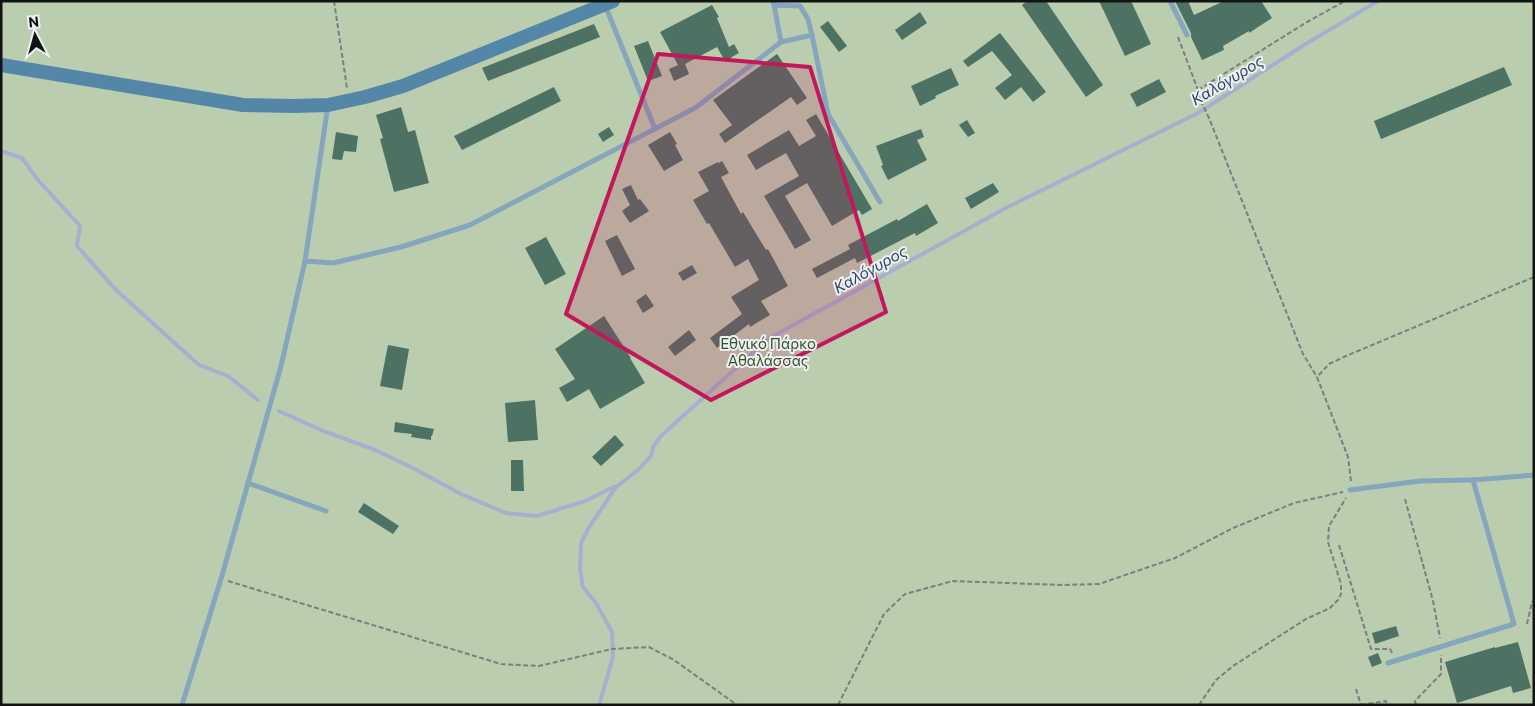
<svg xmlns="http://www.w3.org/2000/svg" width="1535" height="706" font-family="Commissioner,sans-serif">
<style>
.green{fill:#bbcdaf}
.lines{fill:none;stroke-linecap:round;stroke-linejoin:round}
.stream{stroke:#a5b0d1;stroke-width:4}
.building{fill:#4d7263}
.path{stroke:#7b7f7f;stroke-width:2;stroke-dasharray:5 2.5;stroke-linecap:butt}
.lane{stroke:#85a6bc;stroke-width:5}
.secondary{stroke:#5487a7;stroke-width:14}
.marked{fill:#c2185b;fill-opacity:0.2;stroke:#c2185b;stroke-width:4;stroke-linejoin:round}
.labels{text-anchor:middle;stroke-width:4;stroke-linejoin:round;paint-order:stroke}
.park-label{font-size:15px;fill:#365020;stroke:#edf2f3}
.water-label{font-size:16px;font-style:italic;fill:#333f6c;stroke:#edf2f3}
</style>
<rect width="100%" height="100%" fill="#e0e5e5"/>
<rect class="green" x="1" y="1" width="1533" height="704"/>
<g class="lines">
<g class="stream">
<polyline points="1,151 22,158 38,180 80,226 77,246 115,289 199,365 228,376 258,400"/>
<polyline points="279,411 323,431 373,449 411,467 461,494 506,513 537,516 585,501 614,487"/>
<polyline points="599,705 613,657 612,632 596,603 583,587 580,568 581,543 588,529 616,487 638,470 651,456 653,447 661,436 768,339 1004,209 1198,113 1304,45 1378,1"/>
</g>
</g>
<g class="building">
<polygon points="1027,1 1046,1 1103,85 1086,97 1022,5"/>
<polygon points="1099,1 1131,1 1151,44 1125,56"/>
<polygon points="1175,1 1188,1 1194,15 1224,1 1261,1 1272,18 1249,33 1249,31 1223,46 1224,50 1202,60 1191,37 1191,33"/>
<polygon points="712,5 719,17 717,18 729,47 734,44 739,53 725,61 717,47 685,64 689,74 674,81 669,69 678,65 660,32"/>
<polygon points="920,12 927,23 902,40 895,30"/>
<polygon points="828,21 847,46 839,52 820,27"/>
<polygon points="594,24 600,37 488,81 482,68"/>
<polygon points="1000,33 1046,92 1033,102 1021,87 1005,100 995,88 1012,75 992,51 968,67 963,61"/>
<polygon points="648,41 662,76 648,81 634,46"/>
<polygon points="777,54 807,98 797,105 791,97 725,143 719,134 732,125 713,100"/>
<polygon points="1504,67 1512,85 1381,139 1374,121"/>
<polygon points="951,68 959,85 935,96 936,98 920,106 911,86"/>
<polygon points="1159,79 1166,92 1137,107 1130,94"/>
<polygon points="554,87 561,101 462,150 454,136"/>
<polygon points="401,107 408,132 415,130 429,183 394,192 380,139 383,138 376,115"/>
<polygon points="816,114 872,209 862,215 859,210 832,226 807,183 785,196 811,240 795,249 764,196 799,176 786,153 756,170 747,155 789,130 799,146 816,136 806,120"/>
<polygon points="967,120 975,133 968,137 959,125"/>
<polygon points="609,127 614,135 603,142 598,134"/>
<polygon points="921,129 924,137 917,140 927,160 888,180 881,166 883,165 876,146"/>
<polygon points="336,132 358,136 356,152 344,151 342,160 332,159"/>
<polygon points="670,132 677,144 675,145 683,160 664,171 648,145"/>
<polygon points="722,161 729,173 721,177 741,214 743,212 766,250 768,249 788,286 761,301 770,315 750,327 749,324 717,348 710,338 742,314 731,297 759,280 748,259 735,267 709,223 707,224 693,200 709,191 698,172 718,162 719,163"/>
<polygon points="993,183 999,192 971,209 965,198"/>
<polygon points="631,185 638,200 640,199 649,211 630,223 622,211 630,205 622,189"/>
<polygon points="927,204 938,223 916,236 915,233 857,263 855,258 817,278 812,269 850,249 848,245 897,219 898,221"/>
<polygon points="617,235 635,269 622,276 605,241"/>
<polygon points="546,237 566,274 545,285 525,248"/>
<polygon points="692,265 697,273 683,281 678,273"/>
<polygon points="646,294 654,306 643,313 636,301"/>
<polygon points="604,316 631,358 630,358 645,383 600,409 589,389 567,402 559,388 575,379 555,349"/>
<polygon points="689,330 696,340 675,356 668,347"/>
<polygon points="388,345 409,349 402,390 380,386"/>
<polygon points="535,400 538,440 508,442 505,403"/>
<polygon points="395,422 434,429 432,436 431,436 431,440 411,437 412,434 394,432"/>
<polygon points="615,435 624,445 601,466 592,457"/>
<polygon points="511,460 523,460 524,491 511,491"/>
<polygon points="364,503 399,526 393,534 358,512"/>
<polygon points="1396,626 1399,636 1375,644 1372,633"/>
<polygon points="1518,642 1531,688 1513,693 1511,686 1457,703 1445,662 1495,647 1495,648"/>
<polygon points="1378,653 1382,663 1372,667 1368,657"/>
</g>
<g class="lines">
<g class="path">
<polyline points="334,1 347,88"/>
<polyline points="1178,37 1198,90 1200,99 1209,118 1303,354 1317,377"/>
<polyline points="1198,90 1307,22 1345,1"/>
<polyline points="1351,481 1348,457 1317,377 1329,364 1346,356 1534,277"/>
<polyline points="1405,499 1433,601 1440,638"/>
<polyline points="1339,545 1371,649 1390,649 1392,653"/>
<polyline points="228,581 501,664 539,666 612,649 649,647 674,660 737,705"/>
<polyline points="1527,624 1532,602 1534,601"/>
<polyline points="1356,689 1361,705"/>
<polyline points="838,705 884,614 905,594 953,581 1062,585 1099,584 1175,558 1233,528 1294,503 1343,492"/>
<polyline points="1199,705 1216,680 1233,666 1306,619 1330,608 1338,600 1341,594 1341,584 1328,542 1329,526 1346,498"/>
<polyline points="1361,705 1386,701 1387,705"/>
<polyline points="1416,705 1415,701 1441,674 1441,655"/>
</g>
<g class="lane">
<polyline points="1170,1 1187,35"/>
<polyline points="605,5 655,129"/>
<polyline points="774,5 781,42"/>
<polyline points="812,35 828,114 880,202"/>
<polyline points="305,261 333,263 401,247 470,225 695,108 781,42 812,35 808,19 800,6 774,5 773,1"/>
<polyline points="248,483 326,511"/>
<polyline points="1350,490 1420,481 1473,480"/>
<polyline points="1388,663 1514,624 1473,480 1534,475"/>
<polyline points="182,705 221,579 281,366 305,261 328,105"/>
</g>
<polyline class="secondary" points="1,65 243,105 295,106 328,105 365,97 403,86 613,1"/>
</g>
<path class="marked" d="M658,54L810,67L886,312L711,400L566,314Z"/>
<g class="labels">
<g class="park-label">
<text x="768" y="349">Εθνικό Πάρκο<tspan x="768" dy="17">Αθαλάσσας</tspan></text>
</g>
<g class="water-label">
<text transform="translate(1227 80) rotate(-31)" y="6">Καλόγυρος</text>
<text transform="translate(870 269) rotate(-29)" y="6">Καλόγυρος</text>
</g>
</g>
<rect width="1535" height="706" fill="none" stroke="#121414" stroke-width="5"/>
<g transform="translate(35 35) rotate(354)" stroke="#edf2f3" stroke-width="4" paint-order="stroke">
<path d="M0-4L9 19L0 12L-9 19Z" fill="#121414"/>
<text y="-8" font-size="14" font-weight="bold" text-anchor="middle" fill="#121414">N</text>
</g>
</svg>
